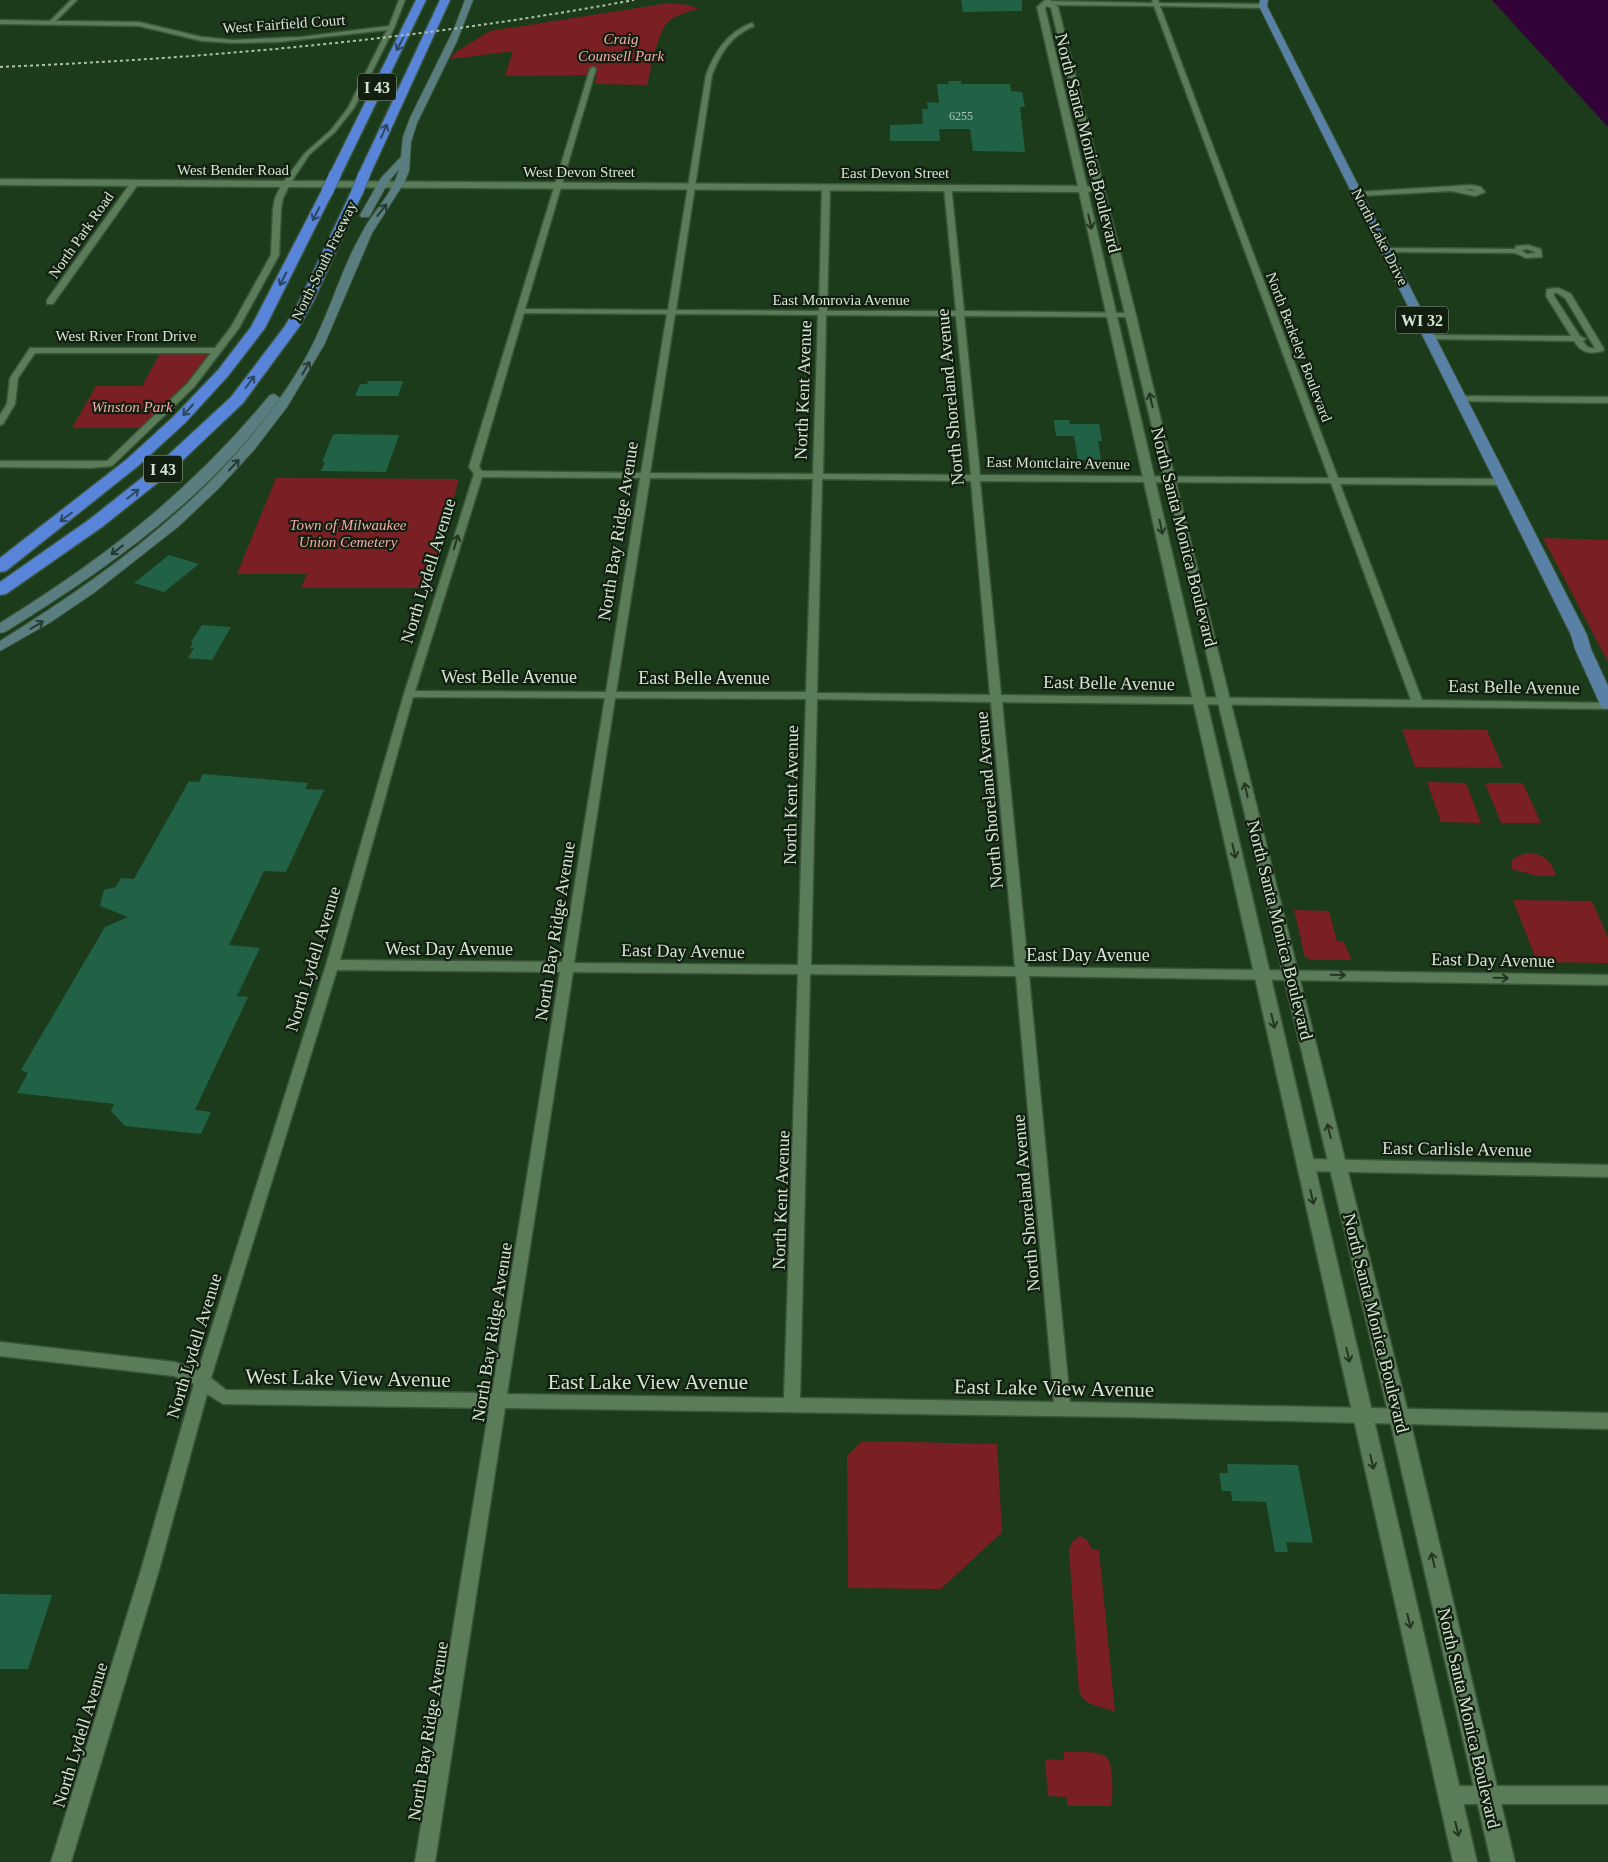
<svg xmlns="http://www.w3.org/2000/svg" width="1608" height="1862" font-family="Georgia,serif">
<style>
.green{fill:#7a1f23}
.water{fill:#330239}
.building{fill:#216247}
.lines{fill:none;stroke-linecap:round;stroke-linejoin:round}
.minor-casing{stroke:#395539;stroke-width:3}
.tertiary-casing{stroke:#395539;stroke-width:3}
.secondary-casing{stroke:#395539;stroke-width:2}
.primary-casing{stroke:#395539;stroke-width:2}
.motorway-casing{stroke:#395539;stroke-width:3}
.minor{fill:#5b7c58;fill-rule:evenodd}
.tertiary{fill:#5b7c58;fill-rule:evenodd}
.secondary{fill:#5a7e7f;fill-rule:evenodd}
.primary{fill:#5981a5;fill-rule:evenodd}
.motorway{fill:#5884d9;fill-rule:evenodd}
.rail{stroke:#abc1aa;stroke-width:2;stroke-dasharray:3 3;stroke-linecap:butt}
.motorway-bridge-casing{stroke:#395539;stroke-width:13;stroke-linecap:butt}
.motorway-bridge{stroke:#5884d9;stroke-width:12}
.oneway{stroke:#2d4760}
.oneway2{stroke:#273b31}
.oneway3{stroke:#243622}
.labels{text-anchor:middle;stroke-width:4.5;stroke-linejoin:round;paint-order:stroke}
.far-number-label{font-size:12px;fill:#a6c5af}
.far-street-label{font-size:15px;fill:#d3e6d2;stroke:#111e10}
.far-park-label{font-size:15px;font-style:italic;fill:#f9a8a4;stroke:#111e10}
.shield{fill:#111e10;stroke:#99aa98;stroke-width:1}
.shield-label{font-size:16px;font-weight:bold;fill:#d3e6d2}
.street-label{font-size:18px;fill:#d3e6d2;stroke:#111e10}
.near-street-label{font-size:21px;fill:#d3e6d2;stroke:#111e10}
</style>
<rect width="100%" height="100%" fill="#1c3b1b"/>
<g class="green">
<path d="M669,3L689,5L699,9C688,12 678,14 669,21C658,29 651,70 647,85L595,84L597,75L505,76L513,51L450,59L456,52L490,31Z"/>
<polygon points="161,352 201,352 208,355 184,386 142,428 72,428 96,386 142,386"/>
<polygon points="276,478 459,479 429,588 301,588 307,574 237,574"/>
<polygon points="1543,538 1608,540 1608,662"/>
<polygon points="1402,729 1487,730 1503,768 1415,767"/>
<polygon points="1427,782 1466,783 1481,823 1441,822"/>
<polygon points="1485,783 1523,783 1541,823 1501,823"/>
<path d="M1527,853C1543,853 1552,862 1556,876H1538L1512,869L1511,861L1516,857Z"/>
<polygon points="1513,900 1592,901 1608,938 1608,963 1537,962"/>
<polygon points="1294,910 1329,911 1337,941 1343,941 1352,960 1313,960 1305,957"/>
<polygon points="862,1441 997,1444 1002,1532 941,1589 848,1588 847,1456"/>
<path d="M1080,1536L1087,1540L1092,1549L1099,1550L1115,1712C1098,1704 1089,1709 1079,1692L1069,1550L1073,1541Z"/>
<path d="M1064,1752C1075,1752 1096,1750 1106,1757C1114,1763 1113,1797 1111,1806H1067V1797L1048,1796L1045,1759L1064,1760Z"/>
</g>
<polygon class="water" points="1492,0 1608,0 1608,127"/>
<g class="building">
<polygon points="961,0 1022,0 1022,11 963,12"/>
<polygon points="948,81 961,81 961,84 1010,84 1011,91 1022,92 1025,107 1020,107 1025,152 973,151 970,129 939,129 940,141 890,141 890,125 923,124 922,109 928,109 927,102 939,103 937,84 949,84"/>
<polygon points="368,381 403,381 398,396 355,396 360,384 367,384"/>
<polygon points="1054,420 1069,420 1070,424 1099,424 1102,441 1098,441 1101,460 1078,460 1074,436 1056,436"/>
<polygon points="336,434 399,435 386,472 321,471 325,462 322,462 333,435"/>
<polygon points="169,555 199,564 164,592 134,583"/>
<polygon points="202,625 231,627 212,660 188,658 194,648 190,648 193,642 191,642"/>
<polygon points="203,774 308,783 305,789 324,790 286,872 264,871 229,945 260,948 237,996 248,997 195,1110 211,1112 201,1134 125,1126 111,1111 114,1104 17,1093 28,1073 21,1070 105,927 128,917 100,906 104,890 116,887 121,878 134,879 189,781 199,782"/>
<polygon points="1227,1464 1298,1465 1313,1543 1286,1542 1288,1552 1275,1552 1266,1502 1232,1501 1231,1491 1222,1491 1219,1473 1228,1473"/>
<polygon points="0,1594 52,1595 28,1669 0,1669"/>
</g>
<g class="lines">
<defs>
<g id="minor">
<polygon points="71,0 77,0 56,21 139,22 202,37 233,40 301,37 389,26 399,0 405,0 394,28 354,108 335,132 309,155 290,184 283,198 281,209 279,255 239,328 194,387 112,466 90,468 0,467 0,461 107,461 188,383 211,353 35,353 18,378 15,404 3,424 0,425 0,415 7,404 10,378 30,348 215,348 231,327 271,255 273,209 275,198 282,184 305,153 331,130 348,108 387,30 278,42 233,43 202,41 139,26 0,24 0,20 50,21"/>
<path d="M1152,0H1158L1159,3L1263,4L1266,6L1263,8L1160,6L1338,478L1501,479L1506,482L1501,485L1340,484L1422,700L1608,703V709L1002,702L1028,967L1608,975V985L1029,976L1070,1402L1608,1413V1429L1125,1417L505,1408L435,1862H415L489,1408L223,1404L207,1394L159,1570L71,1862H51L141,1570L194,1384L174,1376L0,1356V1342L175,1362L198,1371L326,965L404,694L474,474L469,467L590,69L593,67L596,69L525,309L668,310L706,75C715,52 727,32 752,23L754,26C731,36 721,52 712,75L676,310L819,311L822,187L826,185L830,187L827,311H956L944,187L951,185L964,311L1131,313L1135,315L1131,317L964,316L980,475L1329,478L1154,6L1047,5L1044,3L1047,1L1153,3ZM524,313L667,314L641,473L482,471L479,467ZM675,314L818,315L813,474L650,473ZM826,315L956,316L971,475L823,474ZM482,477L640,478L606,692L415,691ZM650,478L813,479L806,692H616ZM822,479L971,481L990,695L817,693ZM980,481L1331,483L1411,700L1001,695ZM413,697L605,698L562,962L340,960ZM615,698L806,699L798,965L574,963ZM817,699L991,702L1015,967L811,965ZM337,970L560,972L492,1393L226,1390L211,1378ZM573,972L798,974L784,1398L507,1394ZM810,974L1016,976L1054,1402L800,1398Z"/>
<polygon points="132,181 139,183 53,304 47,304 47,300"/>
<path d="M1471,185L1481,187L1485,192L1475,196L1451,191L1359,196L1355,194L1359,192ZM1471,189L1476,191L1465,190Z"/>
<path d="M1528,245L1541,249L1542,257L1526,258L1515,253L1387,252L1383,250L1387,248L1515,249L1516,246ZM1527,249L1535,252V253L1527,254L1521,250Z"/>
<path d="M1559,288L1571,294L1604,349L1603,351C1590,354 1582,354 1574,341L1430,339L1426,337L1430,335L1571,336L1546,296L1547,289ZM1554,293H1557L1565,298L1595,348C1589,349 1586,346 1583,341L1586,339L1580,336L1554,296Z"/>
<polygon points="1461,396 1608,397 1608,403 1458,401 1457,399"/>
<polygon points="1305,1159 1608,1165 1608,1177 1305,1171 1300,1169 1298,1165 1300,1161"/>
<polygon points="1449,1786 1608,1786 1608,1804 1449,1804 1442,1802 1440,1795 1442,1788"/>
</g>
<path id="tertiary" d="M1045,0H1051V2L1058,7L1136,315L1175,479L1409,1416L1515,1862H1491L1389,1416L1095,189L1088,192L1477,1862H1453L1079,192L0,185V179L1078,186L1037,7ZM1047,6L1051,8L1095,189L1087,186L1045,8Z"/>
<g id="secondary">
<path d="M465,0H473L457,41L417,123L411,142L409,171L404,183L372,233L324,345L287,407L254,450L218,489L179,526L95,592L51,622L0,651V641C119,567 234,482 305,359C324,326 335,289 351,254C356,244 361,234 367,224C378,207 394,190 399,169L389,181L369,217H361L360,215L381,178L401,157L403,137L410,118L454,29Z"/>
<path d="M274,394L280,398C210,497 107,569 5,632L0,633V623C106,557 190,492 270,395Z"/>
</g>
<polygon id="primary" points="1260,0 1268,0 1267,6 1587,635 1591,649 1608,686 1608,709 1602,708 1600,704 1575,649 1571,635 1259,6"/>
<g id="motorway">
<polygon points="416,0 426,0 341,175 339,178 331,178 329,175"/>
<polygon points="440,0 450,0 370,175 368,178 360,178 358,175"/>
<polygon points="327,188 333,192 265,328 228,376 185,423 138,466 6,571 0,572 0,558 126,460 173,417 218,370 251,327 321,192"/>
<polygon points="357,188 363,192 314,300 299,327 243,403 165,477 102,527 6,594 0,595 0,582 90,519 153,469 231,397 285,326 300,300 351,192"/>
</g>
</defs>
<use href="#minor" class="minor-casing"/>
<use href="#tertiary" class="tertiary-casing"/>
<use href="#secondary" class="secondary-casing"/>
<use href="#primary" class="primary-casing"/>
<use href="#motorway" class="motorway-casing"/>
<use href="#minor" class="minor"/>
<use href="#tertiary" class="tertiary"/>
<use href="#secondary" class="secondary"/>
<use href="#primary" class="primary"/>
<use href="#motorway" class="motorway"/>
<path class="rail" d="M0,67C215,58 422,39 634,0"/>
<defs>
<g id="motorway-bridge">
<polyline points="327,192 335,175"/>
<polyline points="357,192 364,175"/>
</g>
</defs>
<use href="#motorway-bridge" class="motorway-bridge-casing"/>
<use href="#motorway-bridge" class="motorway-bridge"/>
</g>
<defs><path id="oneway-shaft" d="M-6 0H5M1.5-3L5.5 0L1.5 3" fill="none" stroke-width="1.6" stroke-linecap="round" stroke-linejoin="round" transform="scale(1.25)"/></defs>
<g class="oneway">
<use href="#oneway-shaft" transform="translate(400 44) rotate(118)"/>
<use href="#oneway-shaft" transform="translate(384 131) rotate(-66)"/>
<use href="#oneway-shaft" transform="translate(316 214) rotate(117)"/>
<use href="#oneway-shaft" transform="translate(283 279) rotate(117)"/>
<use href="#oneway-shaft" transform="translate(250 382) rotate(-53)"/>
<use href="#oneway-shaft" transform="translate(188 410) rotate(133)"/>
<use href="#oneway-shaft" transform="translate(133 494) rotate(-39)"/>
<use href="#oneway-shaft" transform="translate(66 517) rotate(143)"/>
</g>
<g class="oneway2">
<use href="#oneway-shaft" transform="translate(382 210) rotate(-52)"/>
<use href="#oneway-shaft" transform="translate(306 368) rotate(-60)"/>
<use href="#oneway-shaft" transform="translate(234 465) rotate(-47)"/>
<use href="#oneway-shaft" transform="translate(117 550) rotate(142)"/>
<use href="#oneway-shaft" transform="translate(37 625) rotate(-31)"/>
</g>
<g class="oneway3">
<use href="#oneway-shaft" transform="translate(1090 222) rotate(77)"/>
<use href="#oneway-shaft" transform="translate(1151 400) rotate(-103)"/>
<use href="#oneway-shaft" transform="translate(1161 527) rotate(78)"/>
<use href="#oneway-shaft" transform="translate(456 542) rotate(-73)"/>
<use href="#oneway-shaft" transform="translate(1246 790) rotate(-103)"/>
<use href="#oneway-shaft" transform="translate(1234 851) rotate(77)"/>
<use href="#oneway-shaft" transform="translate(1338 975) rotate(1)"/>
<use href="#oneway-shaft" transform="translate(1501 978) rotate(1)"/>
<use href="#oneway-shaft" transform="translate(1273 1021) rotate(77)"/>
<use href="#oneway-shaft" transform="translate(1329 1131) rotate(-104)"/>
<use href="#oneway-shaft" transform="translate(1312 1197) rotate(77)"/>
<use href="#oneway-shaft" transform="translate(1348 1355) rotate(77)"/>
<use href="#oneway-shaft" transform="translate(1372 1462) rotate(77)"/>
<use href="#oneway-shaft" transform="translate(1433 1560) rotate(-103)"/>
<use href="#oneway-shaft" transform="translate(1409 1621) rotate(77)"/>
<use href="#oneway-shaft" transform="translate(1457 1829) rotate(77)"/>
</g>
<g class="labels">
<g class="far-number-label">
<text x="961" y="120">6255</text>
</g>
<g class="far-street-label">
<text transform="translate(284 24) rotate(-4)" y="5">West Fairfield Court</text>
<text x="233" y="175">West Bender Road</text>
<text x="579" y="177">West Devon Street</text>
<text x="895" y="178">East Devon Street</text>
<text transform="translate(81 235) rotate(-55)" y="5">North Park Road</text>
<text transform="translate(1380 237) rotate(63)" y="5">North Lake Drive</text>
<text transform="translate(324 261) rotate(-64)" y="5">North-South Freeway</text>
<text x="841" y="305">East Monrovia Avenue</text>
<text x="126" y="341">West River Front Drive</text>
<text transform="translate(1299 347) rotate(69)" y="5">North Berkeley Boulevard</text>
<text transform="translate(1058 463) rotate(1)" y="5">East Montclaire Avenue</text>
</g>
<g class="far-park-label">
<text x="621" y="44">Craig<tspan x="621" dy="17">Counsell Park</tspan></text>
<text x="132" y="412">Winston Park</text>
<text x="348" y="530">Town of Milwaukee<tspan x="348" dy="17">Union Cemetery</tspan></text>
</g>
<g class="shield">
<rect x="358" y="73.5" width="38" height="27" rx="4"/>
<rect x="1396" y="306.5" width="52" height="27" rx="4"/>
<rect x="144" y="455.5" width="38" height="27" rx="4"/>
</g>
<g class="shield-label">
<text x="377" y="93">I 43</text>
<text x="1422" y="326">WI 32</text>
<text x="163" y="475">I 43</text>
</g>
<g class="street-label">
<text transform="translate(1088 143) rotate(76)" y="6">North Santa Monica Boulevard</text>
<text transform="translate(803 390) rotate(-88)" y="6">North Kent Avenue</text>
<text transform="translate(950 397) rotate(-95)" y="6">North Shoreland Avenue</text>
<text transform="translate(618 531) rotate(-81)" y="6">North Bay Ridge Avenue</text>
<text transform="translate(1184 537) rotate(76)" y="6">North Santa Monica Boulevard</text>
<text transform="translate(428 571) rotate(-73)" y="6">North Lydell Avenue</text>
<text x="509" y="683">West Belle Avenue</text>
<text x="704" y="684">East Belle Avenue</text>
<text transform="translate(1109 683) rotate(1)" y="6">East Belle Avenue</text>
<text transform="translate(1514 687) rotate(1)" y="6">East Belle Avenue</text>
<text transform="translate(791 795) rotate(-89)" y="6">North Kent Avenue</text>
<text transform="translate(989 800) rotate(-95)" y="6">North Shoreland Avenue</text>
<text transform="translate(1280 930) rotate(76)" y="6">North Santa Monica Boulevard</text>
<text transform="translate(555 931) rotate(-81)" y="6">North Bay Ridge Avenue</text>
<text x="449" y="955">West Day Avenue</text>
<text transform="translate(683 951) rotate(1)" y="6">East Day Avenue</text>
<text x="1088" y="961">East Day Avenue</text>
<text transform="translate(313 959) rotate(-73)" y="6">North Lydell Avenue</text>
<text transform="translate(1493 960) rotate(1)" y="6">East Day Avenue</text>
<text transform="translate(1457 1149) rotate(1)" y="6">East Carlisle Avenue</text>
<text transform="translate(781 1200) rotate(-88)" y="6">North Kent Avenue</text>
<text transform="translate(1026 1203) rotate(-95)" y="6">North Shoreland Avenue</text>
<text transform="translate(1376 1323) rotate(76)" y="6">North Santa Monica Boulevard</text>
<text transform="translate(492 1332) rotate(-81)" y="6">North Bay Ridge Avenue</text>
<text transform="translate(194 1346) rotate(-73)" y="6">North Lydell Avenue</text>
<text transform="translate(1469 1718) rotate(77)" y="6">North Santa Monica Boulevard</text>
<text transform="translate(428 1731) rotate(-81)" y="6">North Bay Ridge Avenue</text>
<text transform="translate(80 1735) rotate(-73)" y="6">North Lydell Avenue</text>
</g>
<g class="near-street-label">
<text transform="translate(348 1378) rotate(1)" y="7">West Lake View Avenue</text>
<text x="648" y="1389">East Lake View Avenue</text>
<text transform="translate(1054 1388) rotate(1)" y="7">East Lake View Avenue</text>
</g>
</g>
</svg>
